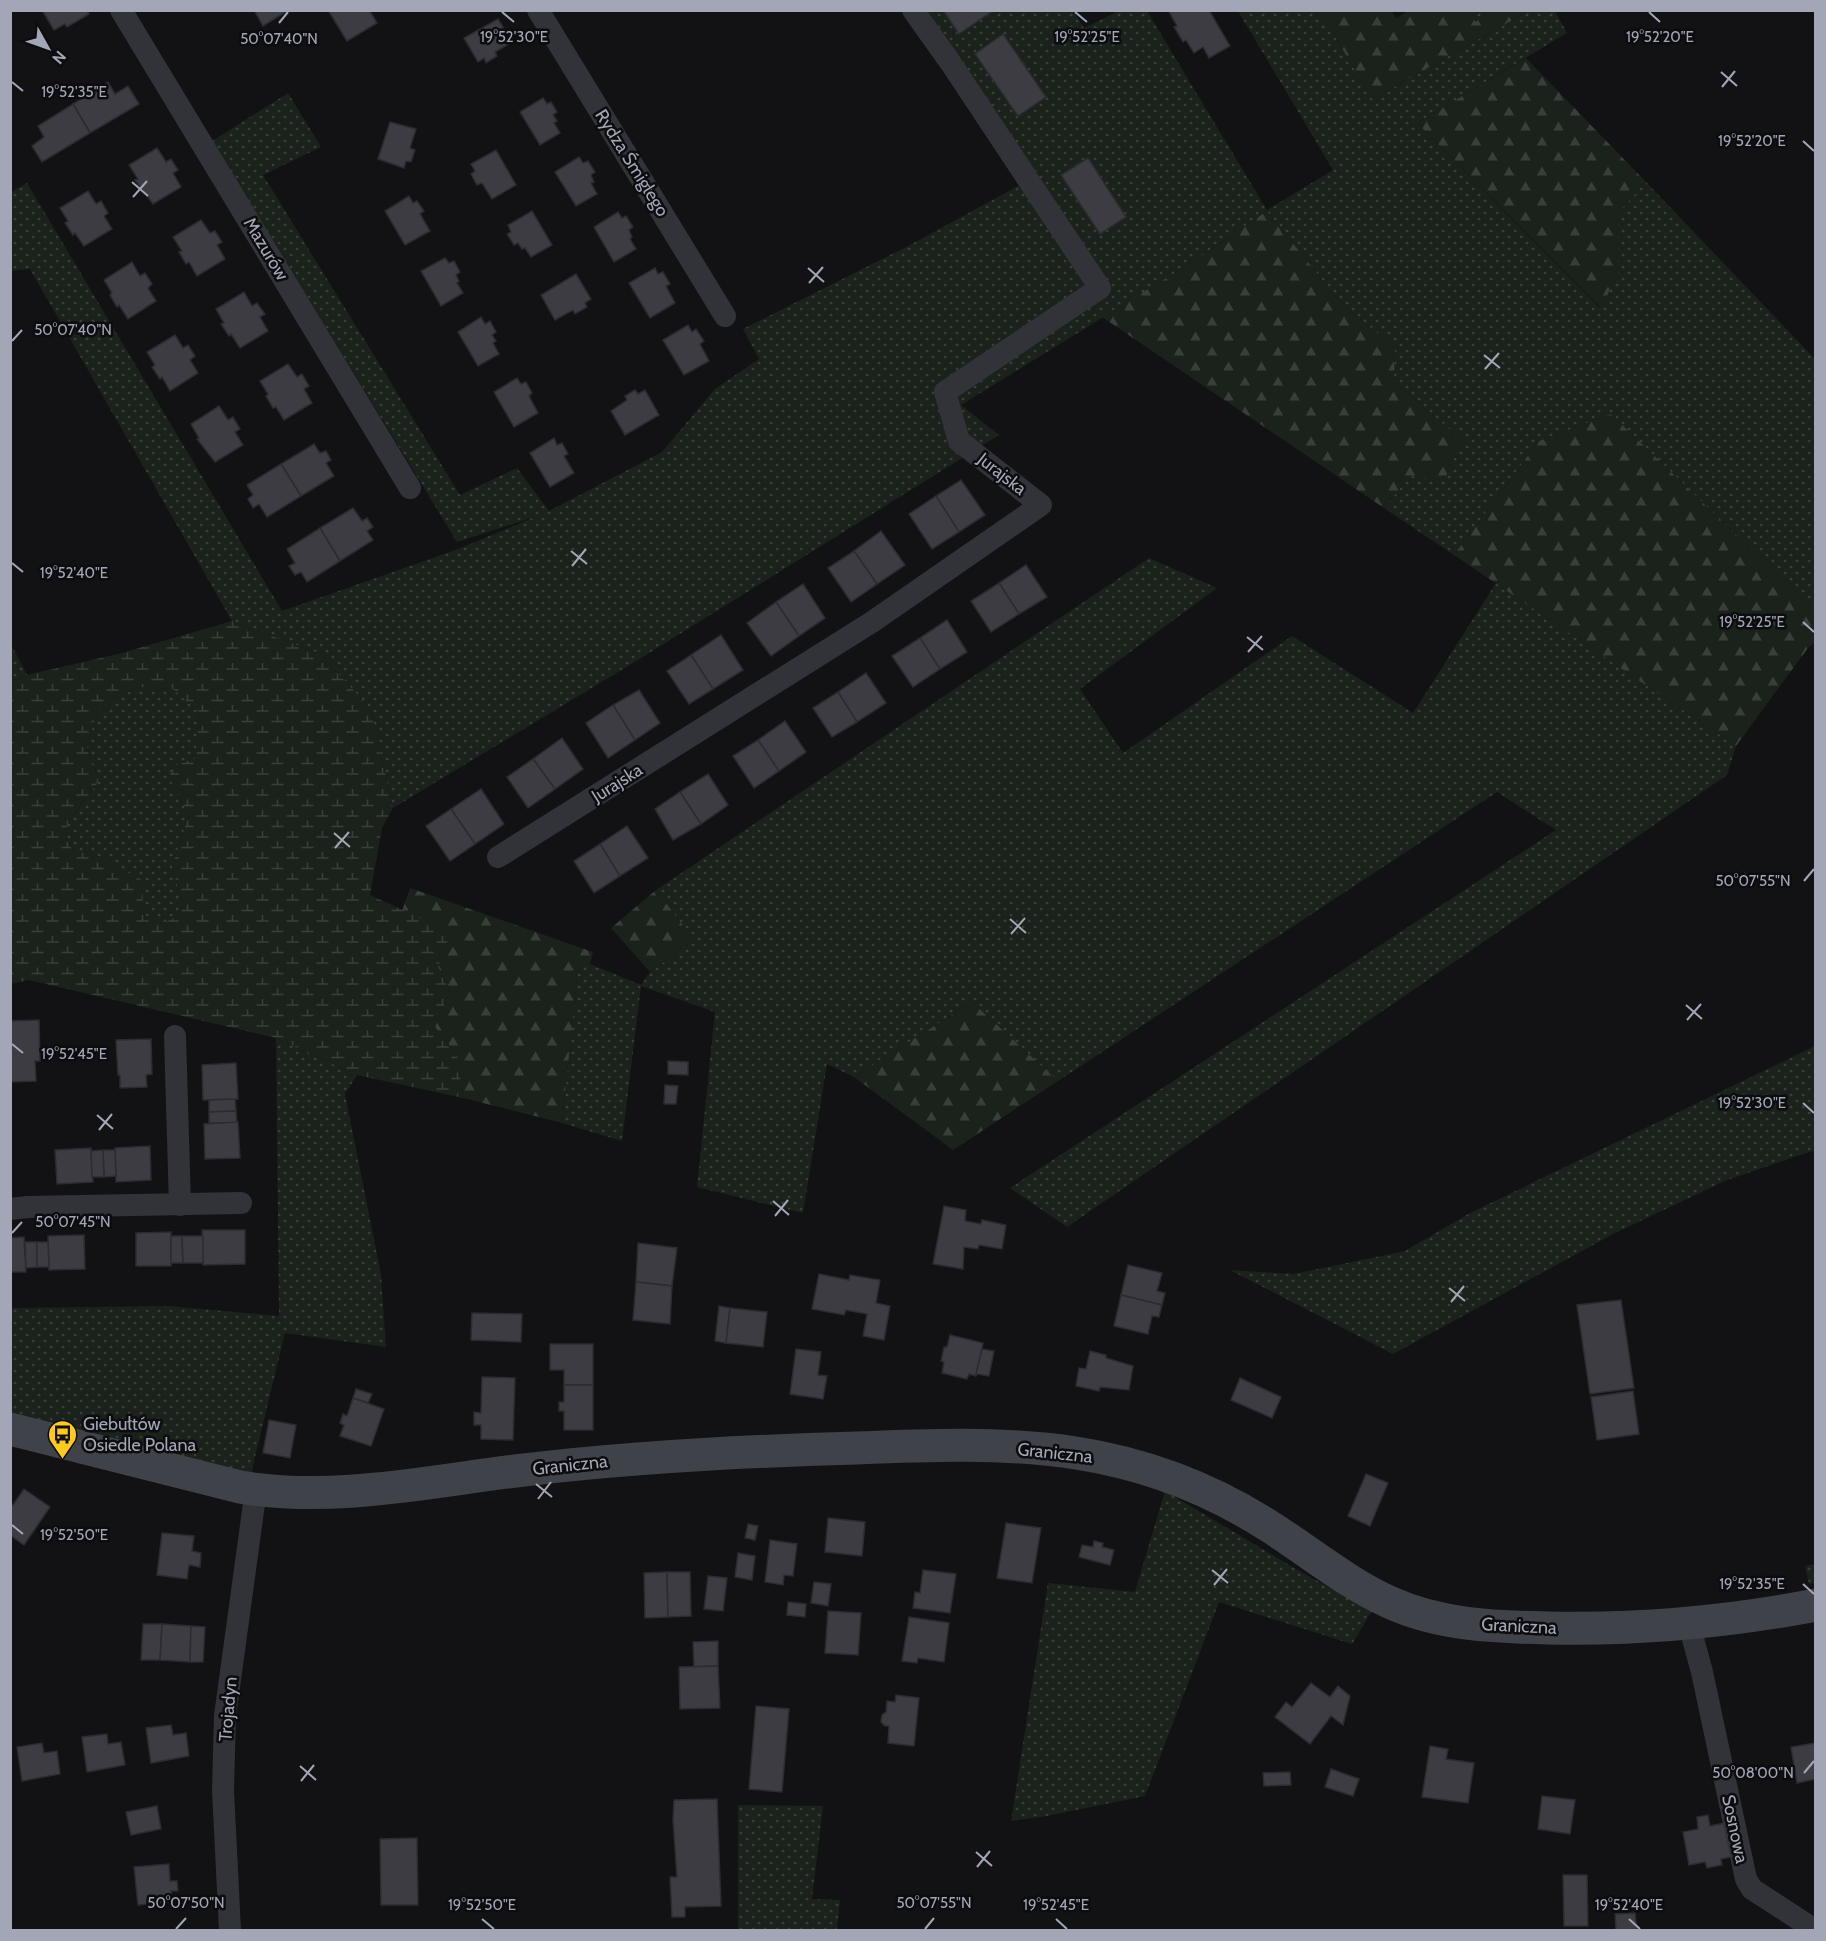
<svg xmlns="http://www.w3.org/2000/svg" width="1826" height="1941" font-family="Cabin,sans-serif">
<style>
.grass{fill:url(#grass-dots)}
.forest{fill:url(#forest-firs)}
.wetland{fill:url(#wetland-marsh);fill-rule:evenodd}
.building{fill:#3c3c42;stroke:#2c2c30;stroke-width:1.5}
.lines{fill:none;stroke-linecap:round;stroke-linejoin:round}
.street{stroke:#323339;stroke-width:22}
.secondary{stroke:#404249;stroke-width:33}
.ticks{fill:none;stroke:#a2a6b6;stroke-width:2}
.labels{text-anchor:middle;stroke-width:5;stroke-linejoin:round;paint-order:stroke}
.street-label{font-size:18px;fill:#a2a6b6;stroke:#0d0d0f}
.poi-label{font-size:18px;fill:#a2a6b6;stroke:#0d0d0f;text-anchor:start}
.ticks-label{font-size:15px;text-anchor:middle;fill:#a2a6b6;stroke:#0d0d0f;stroke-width:5;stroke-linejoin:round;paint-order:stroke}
</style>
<defs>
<pattern id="grass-dots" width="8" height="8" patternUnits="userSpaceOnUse" patternTransform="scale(1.5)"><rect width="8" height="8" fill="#1a221b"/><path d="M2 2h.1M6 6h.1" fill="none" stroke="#383f3a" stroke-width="1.8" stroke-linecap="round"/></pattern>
<pattern id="forest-firs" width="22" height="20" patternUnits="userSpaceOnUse" patternTransform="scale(1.5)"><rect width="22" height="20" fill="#1a221b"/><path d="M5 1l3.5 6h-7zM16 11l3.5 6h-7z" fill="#383f3a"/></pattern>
<pattern id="wetland-marsh" width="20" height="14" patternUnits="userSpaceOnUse" patternTransform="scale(1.5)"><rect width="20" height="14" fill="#1a221b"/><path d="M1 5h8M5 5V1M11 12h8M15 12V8" fill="none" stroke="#383f3a"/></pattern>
</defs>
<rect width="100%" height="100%" fill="#121214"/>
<g class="grass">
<polygon points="924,11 1073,11 1084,28 1119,11 1147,11 1267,210 1333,170 1238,11 1319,11 1373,99 1528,11 1555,11 1567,33 1417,123 1600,308 1618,273 1618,213 1646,182 1815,359 1815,611 1611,414 1539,441 1454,555 1384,508 1410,476 1463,441 1394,382 1395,348 1340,302 1267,211 1188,265 961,405 999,435 633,663 393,808 371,710 321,654 232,621 30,269 11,271 11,192 27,183 282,611 461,548 537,516 457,542 212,141 288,93 321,147 263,175 460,495 517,468 549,511 662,452 715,389 759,359 743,329 910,245 1038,175"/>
<polygon points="1467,11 1495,11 1475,23"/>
<polygon points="1149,558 1217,588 1080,689 1123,753 1292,636 1413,713 1496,583 1736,746 1727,775 1067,1227 1010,1188 1556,830 1497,792 1058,1081 972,1002 854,1077 827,1064 803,1213 697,1187 715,1012 641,986 622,1141 562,1123 578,968 590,964 641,985 650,972 694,940 656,890"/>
<polygon points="10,642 27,675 11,683 10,683"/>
<polygon points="138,687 173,689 199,712 196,759 176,765 172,785 189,815 172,866 183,907 180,916 160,924 143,914 75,854 66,839 68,822 99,781 87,748 96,715 108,703"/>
<polygon points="276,1038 357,1075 345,1094 381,1275 386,1347 285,1333 254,1461 252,1474 11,1413 11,1308 170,1306 279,1316"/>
<polygon points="1815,1046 1815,1150 1727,1180 1615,1233 1393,1354 1230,1270 1294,1274 1405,1251 1470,1213"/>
<polygon points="1165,1491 1301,1572 1372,1611 1352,1644 1219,1602 1145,1796 1047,1816 1011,1821 1048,1583 1135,1592"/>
<polygon points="1815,1564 1815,1583 1809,1584 1805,1566"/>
<polygon points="738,1805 823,1806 812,1899 840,1900 837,1930 738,1930"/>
</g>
<g class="forest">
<polygon points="1319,11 1392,11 1396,18 1408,11 1467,11 1475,22 1495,11 1528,11 1373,99"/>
<polygon points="1526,58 1646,182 1618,213 1618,273 1601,308 1417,123"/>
<polygon points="1267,211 1340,302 1395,348 1394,382 1463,441 1444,480 1410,476 1384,508 1102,317 1188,265"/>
<polygon points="1611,414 1815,611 1815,642 1808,648 1736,746 1454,555 1539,441"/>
<polygon points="410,888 593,952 590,964 578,969 562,1123 463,1098 457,1055 435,1027 450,991 438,967 451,932 402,911"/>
<polygon points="656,890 694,940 650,972 611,928"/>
<polygon points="972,1002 1058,1081 953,1150 854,1077"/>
</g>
<path class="wetland" d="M232,621L321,654L371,710L393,808L382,828L370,895L451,932L438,967L450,991L435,1027L457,1055L463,1098L357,1075L276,1038L29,980L11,984V683L27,675L122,653ZM138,687L173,689L199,712L196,758L176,765L170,773L172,785L189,815L172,866L183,907L179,916L160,924L143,914L142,880L91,852L75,854L66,839L68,822L99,781L87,748L96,715L108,703Z"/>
<g class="building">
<polygon points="42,10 87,10 89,14 67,27 65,24 54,30"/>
<polygon points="254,10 286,10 287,11 263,26"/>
<polygon points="328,10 369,10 377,23 347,41"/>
<polygon points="943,10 990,10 991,12 959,34"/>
<polygon points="1168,10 1209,10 1230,46 1209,58 1203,47 1194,53 1186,40 1183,42 1174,27 1177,26"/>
<polygon points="498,19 512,42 495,52 497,56 486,63 484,58 478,62 464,38"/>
<polygon points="1003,34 1046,97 1018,116 975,54"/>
<polygon points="108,82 115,94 128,86 139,104 90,133 73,104"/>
<polygon points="543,98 547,104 551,102 557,112 553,115 557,121 554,123 560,133 540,145 520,112"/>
<polygon points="73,104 90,133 42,162 32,146 44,137 38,126"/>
<polygon points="390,122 416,129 410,148 415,150 411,162 406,161 404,168 378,159"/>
<polygon points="157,148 166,162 171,159 178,170 173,173 181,187 153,204 135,180 138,179 129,165"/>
<polygon points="496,150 516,185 492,199 482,183 477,185 471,174 475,171 471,164"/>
<polygon points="579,157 583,163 588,161 595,172 591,175 594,182 591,183 597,194 576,206 555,172"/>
<polygon points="1088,158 1126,217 1100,234 1061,175"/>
<polygon points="88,191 96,204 101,201 108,213 104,216 112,229 84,246 75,233 73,235 65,223 68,221 60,208"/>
<polygon points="409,196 413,203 417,201 424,211 420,214 430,231 405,245 385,211"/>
<polygon points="532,211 552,245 531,257 525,248 522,249 518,243 514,245 507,234 511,232 508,225"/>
<polygon points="618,212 622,218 626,216 633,227 629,230 632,237 630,239 636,249 614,262 594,227"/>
<polygon points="201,220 210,233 215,231 222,242 217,245 225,259 197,276 189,262 186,264 179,252 182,251 173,237"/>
<polygon points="445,258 449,263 454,261 460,272 456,275 459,281 457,283 463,293 441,306 421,271"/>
<polygon points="132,262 140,276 145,273 152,284 148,288 156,301 128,319 119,305 117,307 110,295 112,293 104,280"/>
<polygon points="655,268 658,274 663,272 670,284 666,286 675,303 650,318 629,283"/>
<polygon points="576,274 591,299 585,303 587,307 575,314 573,310 555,320 541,295"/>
<polygon points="244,292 252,306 257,303 265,314 260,317 268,331 240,348 231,334 229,336 221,324 224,323 216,309"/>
<polygon points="481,317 485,324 490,321 496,332 492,335 496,341 493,343 499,354 478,366 458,332"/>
<polygon points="688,325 692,332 696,329 704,341 700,344 709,361 684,375 663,340"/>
<polygon points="175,335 183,348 188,345 195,356 190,360 198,373 170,391 162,377 160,379 152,367 155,365 147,352"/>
<polygon points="288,364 297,377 302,374 309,386 304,389 312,403 284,420 276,407 273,408 266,396 268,394 260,381"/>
<polygon points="517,378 521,384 526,382 532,393 529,396 538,413 514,427 494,392"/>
<polygon points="635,390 638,394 645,390 659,415 625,435 611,411 627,400 625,396"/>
<polygon points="219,406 228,420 233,417 240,429 235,432 243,445 215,462 197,439 199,438 191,424"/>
<polygon points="554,438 557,445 562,443 568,454 564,456 574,473 550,487 530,453"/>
<polygon points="314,444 320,453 326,451 331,460 326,463 334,476 301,496 281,464"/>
<polygon points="281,464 301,496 267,517 259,504 253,508 248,499 253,495 247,485"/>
<polygon points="961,480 985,515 959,532 936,496"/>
<polygon points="936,496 959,532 932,549 909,514"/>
<polygon points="353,508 362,521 367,518 373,527 367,531 373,540 340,561 320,528"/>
<polygon points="320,528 340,561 307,582 301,572 295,575 289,566 295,563 287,549"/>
<polygon points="881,531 905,565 877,584 854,551"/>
<polygon points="854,551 877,584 851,602 828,568"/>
<polygon points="1026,565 1047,597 1019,614 999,583"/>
<polygon points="999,583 1019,614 991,632 971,601"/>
<polygon points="803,584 825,618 799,636 776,602"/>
<polygon points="776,602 799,636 771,656 747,623"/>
<polygon points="947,620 967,652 940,669 920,638"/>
<polygon points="721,635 743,670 713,689 691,655"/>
<polygon points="920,638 940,669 913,687 892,656"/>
<polygon points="691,655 713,689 689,704 667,671"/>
<polygon points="866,673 886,703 857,722 838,692"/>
<polygon points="639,690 660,723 635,740 613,705"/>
<polygon points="838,692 857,722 832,737 813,708"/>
<polygon points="613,705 635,740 608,758 586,723"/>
<polygon points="785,721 806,752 779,771 758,740"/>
<polygon points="562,738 583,769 555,789 533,759"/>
<polygon points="758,740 779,771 754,788 733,756"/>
<polygon points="533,759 555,789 528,808 507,777"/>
<polygon points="708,774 728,805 701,824 680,792"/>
<polygon points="481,789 504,824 475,844 451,809"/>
<polygon points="680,792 701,824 673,840 655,809"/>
<polygon points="451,809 475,844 450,861 426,826"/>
<polygon points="627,826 648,858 620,876 600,844"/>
<polygon points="600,844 620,876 594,893 574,861"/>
<polygon points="39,1020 40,1061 35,1061 36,1081 10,1082 10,1021"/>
<polygon points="151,1039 152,1074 146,1075 147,1087 120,1088 120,1075 118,1075 116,1040"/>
<polygon points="668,1061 688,1062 688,1075 668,1074"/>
<polygon points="236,1063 238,1099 203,1100 202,1065"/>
<polygon points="665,1085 678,1086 676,1104 664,1104"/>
<polygon points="235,1099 236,1111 209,1112 209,1100"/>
<polygon points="236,1111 237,1123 209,1123 209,1112"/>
<polygon points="238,1122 240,1158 205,1159 204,1124"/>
<polygon points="150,1146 151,1180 116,1182 115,1148"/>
<polygon points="91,1148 93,1182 57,1184 55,1150"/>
<polygon points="103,1150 115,1150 116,1176 104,1177"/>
<polygon points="103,1150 104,1177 92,1177 91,1151"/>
<polygon points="944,1206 966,1210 965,1221 981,1224 982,1220 1006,1225 1002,1249 979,1245 978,1249 964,1247 963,1269 933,1264"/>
<polygon points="202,1230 245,1230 245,1264 203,1265"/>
<polygon points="171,1232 171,1266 136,1266 136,1233"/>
<polygon points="84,1235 85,1269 49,1270 48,1236"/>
<polygon points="171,1236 182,1236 183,1263 171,1263"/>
<polygon points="182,1236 203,1236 203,1263 183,1263"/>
<polygon points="24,1237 26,1272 10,1272 10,1238"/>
<polygon points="25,1242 37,1242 37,1267 26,1268"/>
<polygon points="37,1242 48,1242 49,1267 37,1267"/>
<polygon points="638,1243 677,1248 672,1286 636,1282"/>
<polygon points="1128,1265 1162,1273 1157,1291 1165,1293 1162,1305 1121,1295"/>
<polygon points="819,1274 849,1280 850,1275 880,1280 876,1303 890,1306 884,1340 863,1336 867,1314 846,1310 844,1315 812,1309"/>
<polygon points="636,1282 672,1286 670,1324 633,1320"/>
<polygon points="1121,1295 1162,1305 1159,1317 1152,1316 1148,1334 1114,1326"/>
<polygon points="1621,1300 1634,1388 1590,1394 1577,1305"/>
<polygon points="719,1306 730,1308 726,1343 715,1341"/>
<polygon points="730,1308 767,1312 763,1347 726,1343"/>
<polygon points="472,1313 522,1314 521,1342 471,1340"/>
<polygon points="950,1335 983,1343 976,1376 969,1374 967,1379 942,1373 944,1362 941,1361 944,1347 947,1347"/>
<polygon points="550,1344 593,1344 593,1385 564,1385 564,1370 550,1370"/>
<polygon points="796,1349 821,1352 818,1375 827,1376 823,1399 790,1394"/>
<polygon points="982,1349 994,1351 989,1376 976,1374"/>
<polygon points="1090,1351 1106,1355 1106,1358 1133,1366 1129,1390 1100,1387 1099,1391 1076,1386 1079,1368 1086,1369"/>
<polygon points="482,1377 515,1378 513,1440 481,1439 481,1425 474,1425 474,1412 481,1413"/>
<polygon points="1240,1378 1281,1397 1272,1418 1231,1400"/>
<polygon points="564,1385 593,1385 593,1430 564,1430 564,1411 559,1411 559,1402 564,1402"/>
<polygon points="356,1389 372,1394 368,1403 353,1398"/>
<polygon points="1633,1391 1639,1434 1597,1440 1591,1397"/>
<polygon points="353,1398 384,1409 371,1446 340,1436 344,1425 340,1423 343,1414 347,1416"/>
<polygon points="269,1420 296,1425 290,1458 263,1453"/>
<polygon points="1366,1474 1388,1483 1370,1526 1348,1516"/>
<polygon points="24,1489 50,1507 24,1545 10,1535 10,1503 13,1505"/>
<polygon points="828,1518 865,1522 862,1556 825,1552"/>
<polygon points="1006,1523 1041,1528 1032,1583 997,1578"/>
<polygon points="748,1524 758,1526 755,1540 745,1538"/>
<polygon points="162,1533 194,1536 192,1551 201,1553 200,1567 189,1565 187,1579 157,1575"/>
<polygon points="770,1540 797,1544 793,1576 784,1575 783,1585 765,1582"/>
<polygon points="1094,1541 1103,1543 1102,1547 1114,1550 1110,1565 1079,1557 1082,1545 1093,1547"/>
<polygon points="738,1553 755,1556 752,1580 735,1577"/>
<polygon points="923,1570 956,1574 950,1613 913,1608 915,1592 920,1593"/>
<polygon points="667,1572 668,1617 645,1618 644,1573"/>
<polygon points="667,1572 690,1572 691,1616 668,1617"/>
<polygon points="708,1576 727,1578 723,1611 704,1609"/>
<polygon points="814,1582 831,1584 828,1606 811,1603"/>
<polygon points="788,1602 806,1604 805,1617 787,1615"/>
<polygon points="828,1611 861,1613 858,1655 825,1653"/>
<polygon points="909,1617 949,1623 944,1662 918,1658 917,1663 902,1661"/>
<polygon points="143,1624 162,1624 160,1660 141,1660"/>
<polygon points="162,1624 191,1626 190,1662 160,1660"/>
<polygon points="191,1626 205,1627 203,1662 190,1662"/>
<polygon points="718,1641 718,1666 694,1667 693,1642"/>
<polygon points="718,1666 720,1708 680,1709 679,1667"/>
<polygon points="1311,1683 1330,1697 1338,1686 1350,1696 1343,1725 1331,1716 1310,1744 1275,1717 1286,1702 1292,1707"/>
<polygon points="896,1695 919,1698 914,1746 888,1743 889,1726 885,1726 881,1722 882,1715 886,1712 887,1701 895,1702"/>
<polygon points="756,1706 789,1709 782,1792 749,1789"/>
<polygon points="171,1725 173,1735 186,1733 189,1756 151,1763 146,1728"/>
<polygon points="107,1734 108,1744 121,1742 125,1765 87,1772 82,1737"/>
<polygon points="42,1743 44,1753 57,1751 60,1774 22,1781 17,1747"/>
<polygon points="1816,1743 1816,1779 1797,1783 1791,1747"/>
<polygon points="1430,1746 1448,1749 1446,1759 1474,1763 1468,1803 1422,1797"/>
<polygon points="1331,1769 1359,1779 1353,1796 1325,1787"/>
<polygon points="1290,1772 1291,1785 1264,1786 1263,1773"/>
<polygon points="1542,1796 1575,1800 1570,1834 1538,1829"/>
<polygon points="717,1799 721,1906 685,1907 685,1917 672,1917 670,1877 677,1877 673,1820 674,1800"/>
<polygon points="157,1806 161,1829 131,1835 126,1812"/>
<polygon points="1708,1815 1710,1826 1725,1823 1731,1857 1721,1859 1722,1865 1707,1868 1705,1862 1689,1865 1683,1832 1698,1829 1697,1817"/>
<polygon points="417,1838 418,1905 381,1905 380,1839"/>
<polygon points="169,1864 170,1881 177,1881 178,1891 171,1891 172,1902 138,1905 134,1867"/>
<polygon points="1563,1875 1587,1875 1588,1926 1564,1926"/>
<polygon points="1635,1913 1637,1930 1616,1930 1615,1914"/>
</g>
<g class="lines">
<g class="street">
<polyline points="121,10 410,488"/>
<polyline points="538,10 725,316"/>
<polyline points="498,857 872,622 1041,505 959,441 945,392 1100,288 950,62 913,10"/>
<polyline points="175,1036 180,1205"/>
<polyline points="10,1209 28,1207 241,1203"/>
<polyline points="1689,1624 1702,1672 1746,1879 1752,1889 1815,1930"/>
<polyline points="230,1930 223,1791 225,1716 256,1489"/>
</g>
<path class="secondary" d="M10,1429L240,1487C334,1503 430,1481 524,1470C634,1457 745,1451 857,1448C929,1445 1004,1442 1076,1453C1147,1464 1212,1489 1272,1528C1311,1553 1347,1583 1389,1602C1439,1625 1494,1627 1548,1628C1639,1630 1727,1622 1816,1605"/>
</g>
<path class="ticks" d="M502,12L514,22M1075,12L1087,22M1649,12L1660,22M279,23L288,12M1721,72L1737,86M12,82L23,91M1722,87L1735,71M1803,141L1814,151M132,182L148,196M133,197L147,181M808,268L824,282M809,283L823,267M12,341L22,330M1484,355L1500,368M1485,369L1499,353M571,551L587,564M12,563L23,572M572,566L586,549M1803,622L1814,632M1247,637L1263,650M1248,652L1262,636M334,833L350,847M335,848L349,832M1804,881L1814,869M1010,919L1026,933M1011,934L1025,918M1686,1005L1702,1019M1687,1020L1701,1004M12,1044L23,1053M1803,1103L1814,1113M97,1115L113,1129M99,1130L112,1114M773,1201L789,1215M775,1216L788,1200M12,1233L22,1222M1449,1288L1465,1301M1451,1302L1464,1286M536,1484L552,1497M538,1499L551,1482M12,1525L23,1534M1212,1570L1228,1583M1803,1584L1814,1594M1214,1585L1227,1569M300,1766L316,1780M1804,1773L1814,1761M301,1781L314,1765M976,1852L992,1866M977,1867L990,1851M482,1919L494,1929M1056,1919L1067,1929M1629,1919L1640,1929M176,1929L186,1918M925,1929L934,1918"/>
<defs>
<symbol id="bus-pin" viewBox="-11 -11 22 30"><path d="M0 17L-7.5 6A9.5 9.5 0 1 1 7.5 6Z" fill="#ffca1e" stroke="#0d0d0f"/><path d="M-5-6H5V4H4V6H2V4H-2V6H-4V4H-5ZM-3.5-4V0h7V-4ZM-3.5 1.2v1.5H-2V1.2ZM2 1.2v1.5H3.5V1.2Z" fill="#111"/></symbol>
</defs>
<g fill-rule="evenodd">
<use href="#bus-pin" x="46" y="1418" width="33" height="45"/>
</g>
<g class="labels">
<g class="street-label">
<text transform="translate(632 163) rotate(58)" y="6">Rydza Śmigłego</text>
<text transform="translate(266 249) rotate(59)" y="6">Mazurów</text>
<text transform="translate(1002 474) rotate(38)" y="6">Jurajska</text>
<text transform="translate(617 783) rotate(-32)" y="6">Jurajska</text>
<text transform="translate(1055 1453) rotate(6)" y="6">Graniczna</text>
<text transform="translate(570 1465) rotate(-6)" y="6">Graniczna</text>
<text transform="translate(1519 1626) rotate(3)" y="6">Graniczna</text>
<text transform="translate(228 1709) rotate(-85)" y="6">Trojadyn</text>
<text transform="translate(1735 1829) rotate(78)" y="6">Sosnowa</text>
</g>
<g class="poi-label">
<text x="83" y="1430">Giebułtów<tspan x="83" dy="21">Osiedle Polana</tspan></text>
</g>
</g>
<g class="ticks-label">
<text x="514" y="42">19°52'30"E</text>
<text x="1087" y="42">19°52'25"E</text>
<text x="1660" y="42">19°52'20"E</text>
<text x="279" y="44">50°07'40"N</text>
<text x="74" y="97">19°52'35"E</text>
<text x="1752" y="146">19°52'20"E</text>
<text x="73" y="335">50°07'40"N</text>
<text x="74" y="578">19°52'40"E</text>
<text x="1752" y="627">19°52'25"E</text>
<text x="1753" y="886">50°07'55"N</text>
<text x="74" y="1059">19°52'45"E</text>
<text x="1752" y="1108">19°52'30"E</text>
<text x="73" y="1227">50°07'45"N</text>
<text x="74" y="1540">19°52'50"E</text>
<text x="1752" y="1589">19°52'35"E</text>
<text x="1753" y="1778">50°08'00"N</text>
<text x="186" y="1908">50°07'50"N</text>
<text x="934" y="1908">50°07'55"N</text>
<text x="482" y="1910">19°52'50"E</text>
<text x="1056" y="1910">19°52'45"E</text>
<text x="1629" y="1910">19°52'40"E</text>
</g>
<rect width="1826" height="1941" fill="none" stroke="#a2a6b6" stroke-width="24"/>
<g transform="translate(48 48) rotate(130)" stroke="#0d0d0f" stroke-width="4.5" paint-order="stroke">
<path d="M0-4.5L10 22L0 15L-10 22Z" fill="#a2a6b6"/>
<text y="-9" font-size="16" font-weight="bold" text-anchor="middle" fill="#a2a6b6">N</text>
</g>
</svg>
